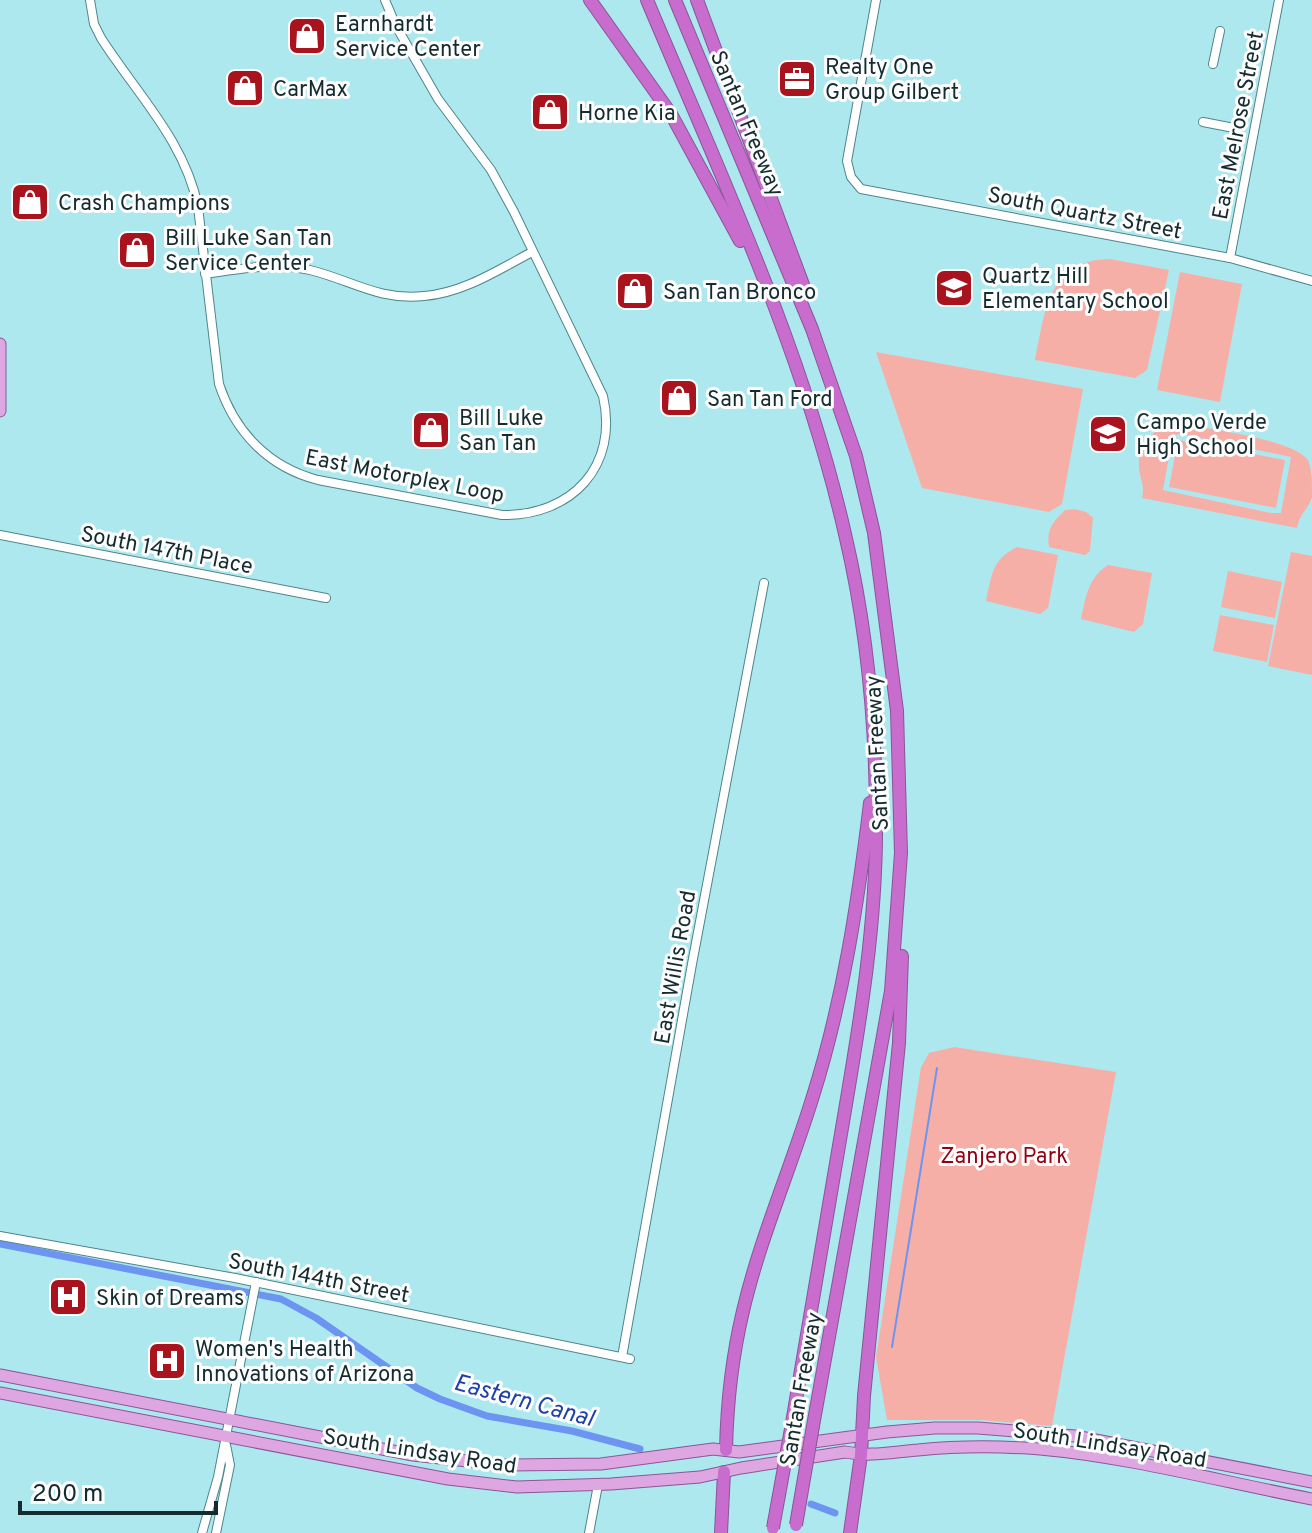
<svg xmlns="http://www.w3.org/2000/svg" width="1312" height="1533" font-family="Overpass,sans-serif">
<style>
.green{fill:#f6afa7;fill-rule:evenodd}
.lines{fill:none;stroke-linecap:round;stroke-linejoin:round}
.stream{stroke:#6d94f0;stroke-width:2}
.canal{stroke:#6d94f0;stroke-width:7}
.minor-casing{stroke:#4d858c;stroke-width:10}
.major-casing{stroke:#895696;stroke-width:13}
.highway-casing{stroke:#895696;stroke-width:14}
.minor{stroke:#fff;stroke-width:8}
.major{stroke:#dea7e1;stroke-width:11}
.highway{stroke:#c86dcd;stroke-width:12}
.highway-bridge-casing{stroke:#895696;stroke-width:14;stroke-linecap:butt}
.highway-bridge{stroke:#c86dcd;stroke-width:12}
.labels{text-anchor:middle;stroke-width:6;stroke-linejoin:round;paint-order:stroke}
.poi-label{font-size:22px;fill:#142c2f;stroke:#fdfdfd;text-anchor:start}
.street-label{font-size:22px;fill:#142c2f;stroke:#fdfdfd}
.park-label{font-size:22px;fill:#960013;stroke:#fdfdfd}
.water-label{font-size:24px;font-style:italic;fill:#1e40a9;stroke:#fdfdfd}
</style>
<rect width="100%" height="100%" fill="#aee8ef"/>
<g class="green">
<path d="M1110,259L1169,270L1147,370L1135,378L1035,360C1045,312 1048,260 1110,259Z"/>
<polygon points="1180,272 1242,284 1220,402 1157,390"/>
<polygon points="876,352 1083,389 1062,504 1049,512 922,488"/>
<path d="M1184,424C1212,430 1292,439 1308,460C1312,469 1312,485 1312,496C1310,508 1300,512 1297,528L1142,498C1145,482 1140,482 1139,467C1137,440 1159,423 1184,424ZM1182,434L1291,457L1281,513H1271L1163,490L1173,435Z"/>
<polygon points="1178,440 1285,460 1276,508 1169,487"/>
<path d="M1075,509L1086,512L1093,518L1090,551L1085,555L1049,547C1046,529 1053,522 1065,510Z"/>
<path d="M1017,547L1058,555L1048,608L1040,614L986,601C992,575 991,560 1017,547Z"/>
<polygon points="1291,552 1312,556 1312,675 1268,666"/>
<path d="M1108,565L1152,573L1143,624L1134,632L1081,619C1086,596 1088,578 1108,565Z"/>
<polygon points="1228,571 1282,582 1275,618 1221,607"/>
<polygon points="1220,615 1274,625 1267,662 1213,651"/>
<polygon points="954,1047 1116,1072 1052,1426 981,1420 887,1420 876,1357 921,1067 929,1053"/>
</g>
<g class="lines">
<polyline class="stream" points="892,1347 937,1068"/>
<g class="canal">
<polyline points="0,1244 281,1299 316,1318 417,1388 440,1399 487,1416 572,1431 640,1449"/>
<polyline points="811,1504 835,1513"/>
</g>
<defs>
<g id="minor">
<path d="M90,0L94,24L101,38C136,93 185,141 198,207L219,384C235,432 268,467 318,480L502,515C572,516 619,466 603,396L514,212L491,170L438,99L396,26L385,0"/>
<polyline points="876,0 847,161 851,177 861,189 1230,258 1312,281"/>
<polyline points="1213,64 1220,31"/>
<polyline points="1203,122 1234,128"/>
<polyline points="1230,258 1279,0"/>
<path d="M205,274C240,269 276,262 310,270C351,280 379,301 424,296C463,293 498,270 532,252"/>
<polyline points="0,535 326,598"/>
<polyline points="0,1236 235,1278 630,1359"/>
<polyline points="622,1357 692,964 764,583"/>
<polyline points="202,1533 218,1477 256,1282"/>
<polyline points="216,1533 230,1465 226,1445"/>
<polyline points="589,1533 598,1485"/>
</g>
<g id="major">
<polyline points="0,344 0,411"/>
<polyline points="0,1375 413,1455 503,1465 601,1464 713,1449 739,1452 887,1432 935,1428 978,1428 1075,1436 1312,1482"/>
<path d="M0,1393L448,1479L517,1487L611,1484L700,1477L741,1468L845,1452C870,1457 892,1452 918,1450C958,1446 1000,1446 1040,1449C1130,1457 1223,1482 1312,1499"/>
</g>
<g id="highway">
<polyline points="590,0 671,114 740,241"/>
<path d="M647,0C720,174 803,349 845,534C867,627 876,726 876,821C877,922 860,1022 843,1122C826,1224 808,1327 791,1429"/>
<polyline points="675,0 812,329 856,456 874,533 897,711 901,853 891,991 813,1426"/>
<polyline points="697,0 805,290"/>
<path d="M726,1450C727,1404 732,1357 743,1311C760,1238 791,1168 813,1096C843,1001 858,902 870,803"/>
<polyline points="721,1533 724,1472"/>
<polyline points="850,1533 861,1455 864,1396 899,1043 902,956"/>
</g>
</defs>
<use href="#minor" class="minor-casing"/>
<use href="#major" class="major-casing"/>
<use href="#highway" class="highway-casing"/>
<use href="#minor" class="minor"/>
<use href="#major" class="major"/>
<use href="#highway" class="highway"/>
<defs>
<g id="highway-bridge">
<polyline points="796,1525 813,1426"/>
<polyline points="773,1528 791,1429"/>
</g>
</defs>
<use href="#highway-bridge" class="highway-bridge-casing"/>
<use href="#highway-bridge" class="highway-bridge"/>
</g>
<defs>
<symbol id="shop-square" viewBox="-11 -11 22 22"><rect x="-9" y="-9" width="18" height="18" rx="4" fill="#a9131e" stroke="#fdfdfd"/><path d="M-5-2.5h2.3a2.7 3.5 0 0 1 5.4 0H5L5.5 6h-11ZM-1.5-2.5h3a1.5 2.3 0 0 0-3 0Z" fill="#fff"/></symbol>
<symbol id="office-square" viewBox="-11 -11 22 22"><rect x="-9" y="-9" width="18" height="18" rx="4" fill="#a9131e" stroke="#fdfdfd"/><path d="M-6-3h4V-5.5h4V-3h4V5H-6ZM-1-4.5V-3h2v-1.5ZM-6 0V1H6V0Z" fill="#fff"/></symbol>
<symbol id="school-square" viewBox="-11 -11 22 22"><rect x="-9" y="-9" width="18" height="18" rx="4" fill="#a9131e" stroke="#fdfdfd"/><path d="M0-5L7-2L0 1L-7-2ZM-4 1L0 2.5L4 1V4Q0 6-4 4Z" fill="#fff"/></symbol>
<symbol id="hospital-square" viewBox="-11 -11 22 22"><rect x="-9" y="-9" width="18" height="18" rx="4" fill="#a9131e" stroke="#fdfdfd"/><path d="M-5-5h3v3.5h4V-5h3V5h-3V1.5h-4V5h-3Z" fill="#fff"/></symbol>
</defs>
<g fill-rule="evenodd">
<use href="#shop-square" x="285" y="14" width="44" height="44"/>
<use href="#office-square" x="775" y="57" width="44" height="44"/>
<use href="#shop-square" x="223" y="66" width="44" height="44"/>
<use href="#shop-square" x="528" y="90" width="44" height="44"/>
<use href="#shop-square" x="8" y="180" width="44" height="44"/>
<use href="#shop-square" x="115" y="228" width="44" height="44"/>
<use href="#school-square" x="932" y="266" width="44" height="44"/>
<use href="#shop-square" x="613" y="269" width="44" height="44"/>
<use href="#shop-square" x="657" y="376" width="44" height="44"/>
<use href="#shop-square" x="409" y="408" width="44" height="44"/>
<use href="#school-square" x="1086" y="412" width="44" height="44"/>
<use href="#hospital-square" x="46" y="1275" width="44" height="44"/>
<use href="#hospital-square" x="145" y="1339" width="44" height="44"/>
</g>
<g class="labels">
<g class="poi-label">
<text x="335" y="31">Earnhardt<tspan x="335" dy="25">Service Center</tspan></text>
<text x="825" y="74">Realty One<tspan x="825" dy="25">Group Gilbert</tspan></text>
<text x="273" y="96">CarMax</text>
<text x="578" y="120">Horne Kia</text>
<text x="58" y="210">Crash Champions</text>
<text x="165" y="245">Bill Luke San Tan<tspan x="165" dy="25">Service Center</tspan></text>
<text x="982" y="283">Quartz Hill<tspan x="982" dy="25">Elementary School</tspan></text>
<text x="663" y="299">San Tan Bronco</text>
<text x="707" y="406">San Tan Ford</text>
<text x="459" y="425">Bill Luke<tspan x="459" dy="25">San Tan</tspan></text>
<text x="1136" y="429">Campo Verde<tspan x="1136" dy="25">High School</tspan></text>
<text x="96" y="1305">Skin of Dreams</text>
<text x="195" y="1356">Women's Health<tspan x="195" dy="25">Innovations of Arizona</tspan></text>
</g>
<g class="street-label">
<text transform="translate(748 123) rotate(67)" y="8">Santan Freeway</text>
<text transform="translate(1237 125) rotate(-79)" y="8">East Melrose Street</text>
<text transform="translate(1085 212) rotate(11)" y="8">South Quartz Street</text>
<text transform="translate(405 475) rotate(11)" y="8">East Motorplex Loop</text>
<text transform="translate(167 549) rotate(11)" y="8">South 147th Place</text>
<text transform="translate(876 753) rotate(-93)" y="8">Santan Freeway</text>
<text transform="translate(674 967) rotate(-80)" y="8">East Willis Road</text>
<text transform="translate(319 1277) rotate(11)" y="8">South 144th Street</text>
<text transform="translate(800 1389) rotate(-80)" y="8">Santan Freeway</text>
<text transform="translate(1110 1444) rotate(9)" y="8">South Lindsay Road</text>
<text transform="translate(420 1450) rotate(9)" y="8">South Lindsay Road</text>
</g>
<g class="park-label">
<text x="1004" y="1163">Zanjero Park</text>
</g>
<g class="water-label">
<text transform="translate(524 1400) rotate(15)" y="8">Eastern Canal</text>
</g>
</g>
<path d="M20 1501v12h196v-12" fill="none" stroke="#142c2f" stroke-width="4"/>
<text x="32" y="1501" font-size="24" fill="#142c2f" stroke="#fdfdfd" stroke-width="6" paint-order="stroke">200 m</text>
</svg>
